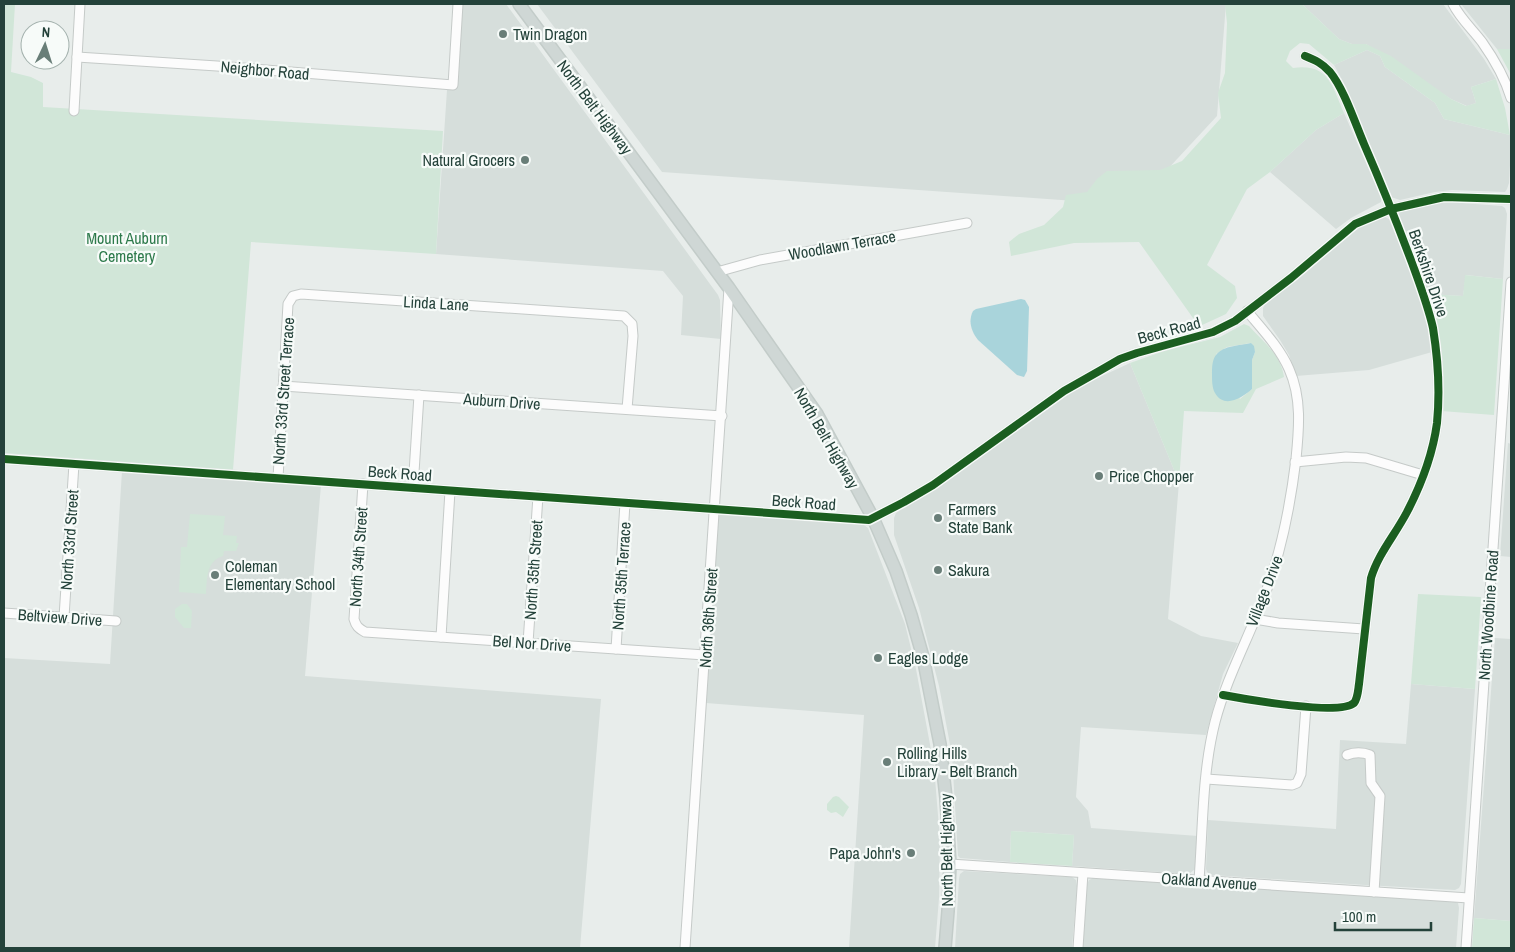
<svg xmlns="http://www.w3.org/2000/svg" width="1515" height="952" font-family="'Archivo Narrow',sans-serif">
<style>
.built{fill:#d6dedb}
.green{fill:#d1e6d8;fill-rule:evenodd}
.water{fill:#a9d4db}
.lines{fill:none;stroke-linecap:round;stroke-linejoin:round}
.minor-casing{stroke:#c5cac8;stroke-width:11}
.major-casing{stroke:#c3ccc9;stroke-width:14}
.minor{stroke:#fcfcfc;stroke-width:9}
.major{stroke:#cfd7d5;stroke-width:11}
.cycleway-casing{stroke:#f7fbf9;stroke-width:11}
.cycleway{stroke:#1b5e20;stroke-width:8}
.poi-dot{fill:#697e78;stroke:#f7fbf9;stroke-width:2}
.labels{text-anchor:middle;stroke-width:4.5;stroke-linejoin:round;paint-order:stroke}
.poi-label{font-size:16px;fill:#24423a;stroke:#f7fbf9;text-anchor:start}
.street-label{font-size:16px;fill:#24423a;stroke:#f7fbf9}
.park-label{font-size:16px;fill:#2d7a4b;stroke:#f7fbf9}
</style>
<rect width="100%" height="100%" fill="#e8edeb"/>
<g class="built">
<polygon points="463,4 506,4 718,295 720,300 721,339 681,335 683,296 663,271 436,254 447,90 457,80"/>
<polygon points="537,4 1226,4 1217,116 1165,172 1089,202 662,172"/>
<polygon points="1302,4 1443,4 1484,59 1496,79 1471,87 1476,103 1467,106 1451,99 1366,44 1352,44 1339,39"/>
<polygon points="1461,4 1511,4 1511,49 1497,49"/>
<polygon points="1367,50 1380,56 1385,67 1435,103 1444,119 1510,135 1511,147 1509,183 1507,189 1505,192 1452,190 1435,192 1400,200 1391,197 1346,87 1334,65"/>
<polygon points="1344,113 1381,197 1381,202 1351,218 1336,229 1270,172 1316,130"/>
<polygon points="1449,202 1502,206 1505,208 1507,214 1503,279 1466,275 1463,296 1428,294 1399,219 1399,214 1401,211 1427,205"/>
<polygon points="1385,217 1389,219 1392,224 1418,291 1425,312 1432,352 1369,370 1296,376 1289,355 1280,340 1263,316 1263,308 1266,303 1348,236 1360,227"/>
<polygon points="1130,363 1179,482 1168,619 1201,636 1238,643 1223,674 1206,735 1081,727 1076,797 1088,811 1091,828 1198,836 1195,869 1189,874 1072,866 1074,835 1011,831 1010,862 960,858 958,856 952,755 939,686 919,608 894,535 894,518 896,513 963,470 1062,398 1089,382"/>
<polygon points="1508,443 1511,444 1511,557 1500,556"/>
<polygon points="122,471 321,485 305,676 601,699 580,948 4,948 4,658 110,664"/>
<polygon points="722,513 858,524 864,525 868,528 905,624 916,669 934,766 940,840 939,898 935,948 849,948 864,715 706,703 716,519"/>
<polygon points="1495,638 1511,639 1511,921 1474,918"/>
<polygon points="1411,684 1475,689 1461,884 1459,888 1455,890 1365,885 1212,875 1207,872 1206,869 1208,820 1336,829 1340,740 1406,744"/>
<polygon points="964,871 1072,877 1076,880 1077,886 1072,948 955,948 959,879 960,874"/>
<polygon points="1093,878 1454,901 1458,903 1459,908 1456,948 1083,948 1087,884 1089,880"/>
</g>
<g class="green">
<polygon points="4,4 15,4 11,72 31,77 43,83 43,107 443,131 436,254 251,242 233,470 4,453"/>
<path d="M1225,4H1302L1339,39L1352,44H1366L1391,56L1451,99L1466,106L1476,103L1471,87L1496,79L1505,108L1510,135L1444,119L1435,103L1385,67L1380,56L1367,50L1334,65L1309,44L1300,43L1290,51L1286,61L1293,68C1329,63 1332,86 1344,113L1316,130L1270,172L1247,189L1207,265L1235,286L1237,298L1226,314L1200,326L1193,318L1139,242L1074,243L1011,256L1009,242L1019,234L1044,225L1063,207L1066,195L1087,192L1097,179L1107,171L1160,170L1182,161L1221,118L1218,93L1225,73L1227,23Z"/>
<polygon points="1497,49 1511,49 1511,75 1510,73"/>
<path d="M1465,275L1503,279L1494,415L1441,411C1444,371 1439,332 1428,294L1463,296Z"/>
<path d="M1244,324L1249,326C1263,342 1281,354 1284,377L1256,389L1243,413L1184,411L1179,482L1130,363L1164,351L1220,337ZM1251,343L1255,352L1252,360V389L1240,399L1216,354L1227,347Z"/>
<path d="M190,514L225,516L223,535L237,536L236,543H239L236,551H224L223,556C206,561 207,579 206,594L179,592L181,547H187Z"/>
<polygon points="1418,594 1481,597 1475,689 1411,684"/>
<polygon points="182,604 187,604 192,611 191,628 184,628 175,617 175,609"/>
<polygon points="836,796 839,797 849,807 843,817 836,812 831,813 827,810 827,804 833,797"/>
<polygon points="1011,831 1074,835 1072,866 1010,862"/>
<polygon points="1474,918 1511,921 1511,948 1472,948"/>
</g>
<g class="water">
<path d="M1021,299L1025,300L1029,307L1027,371L1024,377L1017,375L978,340C971,331 968,321 973,311L976,309Z"/>
<path d="M1251,343L1254,346L1255,352L1252,360V389C1242,398 1224,409 1215,393C1212,388 1212,380 1212,374C1212,368 1212,360 1216,355C1224,345 1239,346 1251,343Z"/>
</g>
<g class="lines">
<defs>
<g id="minor">
<path d="M1453,4C1460,18 1472,29 1482,42C1494,59 1505,78 1511,98"/>
<polyline points="77,57 217,66 453,85 458,4"/>
<polyline points="74,111 80,4"/>
<polyline points="717,272 760,260 967,223"/>
<polyline points="283,386 722,416"/>
<polyline points="4,459 869,520 904,502 933,485 1064,391 1101,370 1120,359 1137,353 1213,332 1235,321 1291,278 1355,224 1391,209 1444,197 1511,199"/>
<polyline points="1295,462 1346,457 1366,458 1423,475"/>
<polyline points="278,478 288,304 293,296 301,294 624,316 632,324 633,336 627,409"/>
<path d="M363,484L354,619C356,626 358,628 365,632L705,655"/>
<polyline points="413,488 419,395"/>
<polyline points="4,613 116,621"/>
<polyline points="64,617 74,464"/>
<polyline points="1255,619 1278,623 1364,629"/>
<polyline points="441,637 450,491"/>
<polyline points="528,643 538,496"/>
<polyline points="616,649 625,503"/>
<path d="M1223,695C1244,699 1340,716 1354,703C1358,698 1358,690 1359,684L1371,578C1378,554 1395,535 1407,512C1421,485 1433,453 1437,423C1440,392 1438,359 1433,328C1428,306 1420,285 1412,263C1397,223 1381,183 1364,144C1355,123 1344,89 1330,72C1322,63 1315,60 1305,56"/>
<path d="M1347,755C1355,752 1362,752 1370,755L1371,783L1380,796L1374,892"/>
<polyline points="1206,779 1292,785 1297,783 1301,774 1306,706"/>
<polyline points="950,864 1469,898"/>
<path d="M1199,880C1203,828 1202,773 1215,722C1226,680 1246,643 1262,602C1281,556 1290,508 1296,459C1299,429 1302,398 1289,369C1280,348 1262,329 1247,311"/>
<polyline points="685,948 729,288"/>
<polyline points="1078,948 1083,873"/>
<polyline points="1466,948 1511,282"/>
</g>
<polyline id="major" points="519,4 729,288 817,414 873,518 896,571 911,615 923,657 940,744 946,798 950,864 948,911 945,948"/>
</defs>
<use href="#minor" class="minor-casing"/>
<use href="#major" class="major-casing"/>
<use href="#minor" class="minor"/>
<use href="#major" class="major"/>
<defs>
<g id="cycleway">
<polyline points="4,459 869,520 904,502 933,485 1064,391 1101,370 1120,359 1137,353 1213,332 1235,321 1291,278 1355,224 1391,209 1444,197 1511,199"/>
<path d="M1223,695C1244,699 1340,716 1354,703C1358,698 1358,690 1359,684L1371,578C1378,554 1395,535 1407,512C1421,485 1433,453 1437,423C1440,392 1438,359 1433,328C1428,306 1420,285 1412,263C1397,223 1381,183 1364,144C1355,123 1344,89 1330,72C1322,63 1315,60 1305,56"/>
</g>
</defs>
<use href="#cycleway" class="cycleway-casing"/>
<use href="#cycleway" class="cycleway"/>
</g>
<g class="poi-dot">
<circle cx="503" cy="34" r="5"/>
<circle cx="525" cy="160" r="5"/>
<circle cx="1099" cy="476" r="5"/>
<circle cx="938" cy="518" r="5"/>
<circle cx="938" cy="570" r="5"/>
<circle cx="215" cy="575" r="5"/>
<circle cx="878" cy="658" r="5"/>
<circle cx="887" cy="762" r="5"/>
<circle cx="911" cy="853" r="5"/>
</g>
<g class="labels">
<g class="poi-label">
<text x="513" y="40">Twin Dragon</text>
<text x="515" y="166" text-anchor="end">Natural Grocers</text>
<text x="1109" y="482">Price Chopper</text>
<text x="948" y="515">Farmers<tspan x="948" dy="18">State Bank</tspan></text>
<text x="225" y="572">Coleman<tspan x="225" dy="18">Elementary School</tspan></text>
<text x="948" y="576">Sakura</text>
<text x="888" y="664">Eagles Lodge</text>
<text x="897" y="759">Rolling Hills<tspan x="897" dy="18">Library - Belt Branch</tspan></text>
<text x="901" y="859" text-anchor="end">Papa John's</text>
</g>
<g class="street-label">
<text transform="translate(265 70) rotate(5)" y="6">Neighbor Road</text>
<text transform="translate(595 107) rotate(53)" y="6">North Belt Highway</text>
<text transform="translate(842 245) rotate(-10)" y="6">Woodlawn Terrace</text>
<text transform="translate(1429 273) rotate(71)" y="6">Berkshire Drive</text>
<text transform="translate(436 303) rotate(3)" y="6">Linda Lane</text>
<text transform="translate(1169 330) rotate(-15)" y="6">Beck Road</text>
<text transform="translate(283 391) rotate(-86)" y="6">North 33rd Street Terrace</text>
<text transform="translate(502 401) rotate(4)" y="6">Auburn Drive</text>
<text transform="translate(827 438) rotate(60)" y="6">North Belt Highway</text>
<text transform="translate(400 473) rotate(4)" y="6">Beck Road</text>
<text transform="translate(804 502) rotate(4)" y="6">Beck Road</text>
<text transform="translate(69 540) rotate(-86)" y="6">North 33rd Street</text>
<text transform="translate(358 557) rotate(-86)" y="6">North 34th Street</text>
<text transform="translate(533 570) rotate(-86)" y="6">North 35th Street</text>
<text transform="translate(621 576) rotate(-86)" y="6">North 35th Terrace</text>
<text transform="translate(1264 591) rotate(-69)" y="6">Village Drive</text>
<text transform="translate(1488 615) rotate(-86)" y="6">North Woodbine Road</text>
<text transform="translate(60 617) rotate(4)" y="6">Beltview Drive</text>
<text transform="translate(708 618) rotate(-86)" y="6">North 36th Street</text>
<text transform="translate(532 643) rotate(4)" y="6">Bel Nor Drive</text>
<text transform="translate(946 850) rotate(-91)" y="6">North Belt Highway</text>
<text transform="translate(1209 881) rotate(4)" y="6">Oakland Avenue</text>
</g>
<g class="park-label">
<text x="127" y="244">Mount Auburn<tspan x="127" dy="18">Cemetery</tspan></text>
</g>
</g>
<rect width="1515" height="952" fill="none" stroke="#24423a" stroke-width="10"/>
<g transform="translate(45 45) rotate(4)"><circle r="24" fill="#f7fbf9" stroke="#a3b1ad"/>
<path d="M0-4L9 19L0 12L-9 19Z" fill="#697e78"/>
<text y="-8" font-size="14" font-weight="bold" text-anchor="middle" fill="#24423a">N</text>
</g>
<path d="M1335 922v8h96v-8" fill="none" stroke="#24423a" stroke-width="2.5"/>
<text x="1342" y="922" font-size="15" fill="#24423a" stroke="#f7fbf9" stroke-width="4" paint-order="stroke">100 m</text>
</svg>
